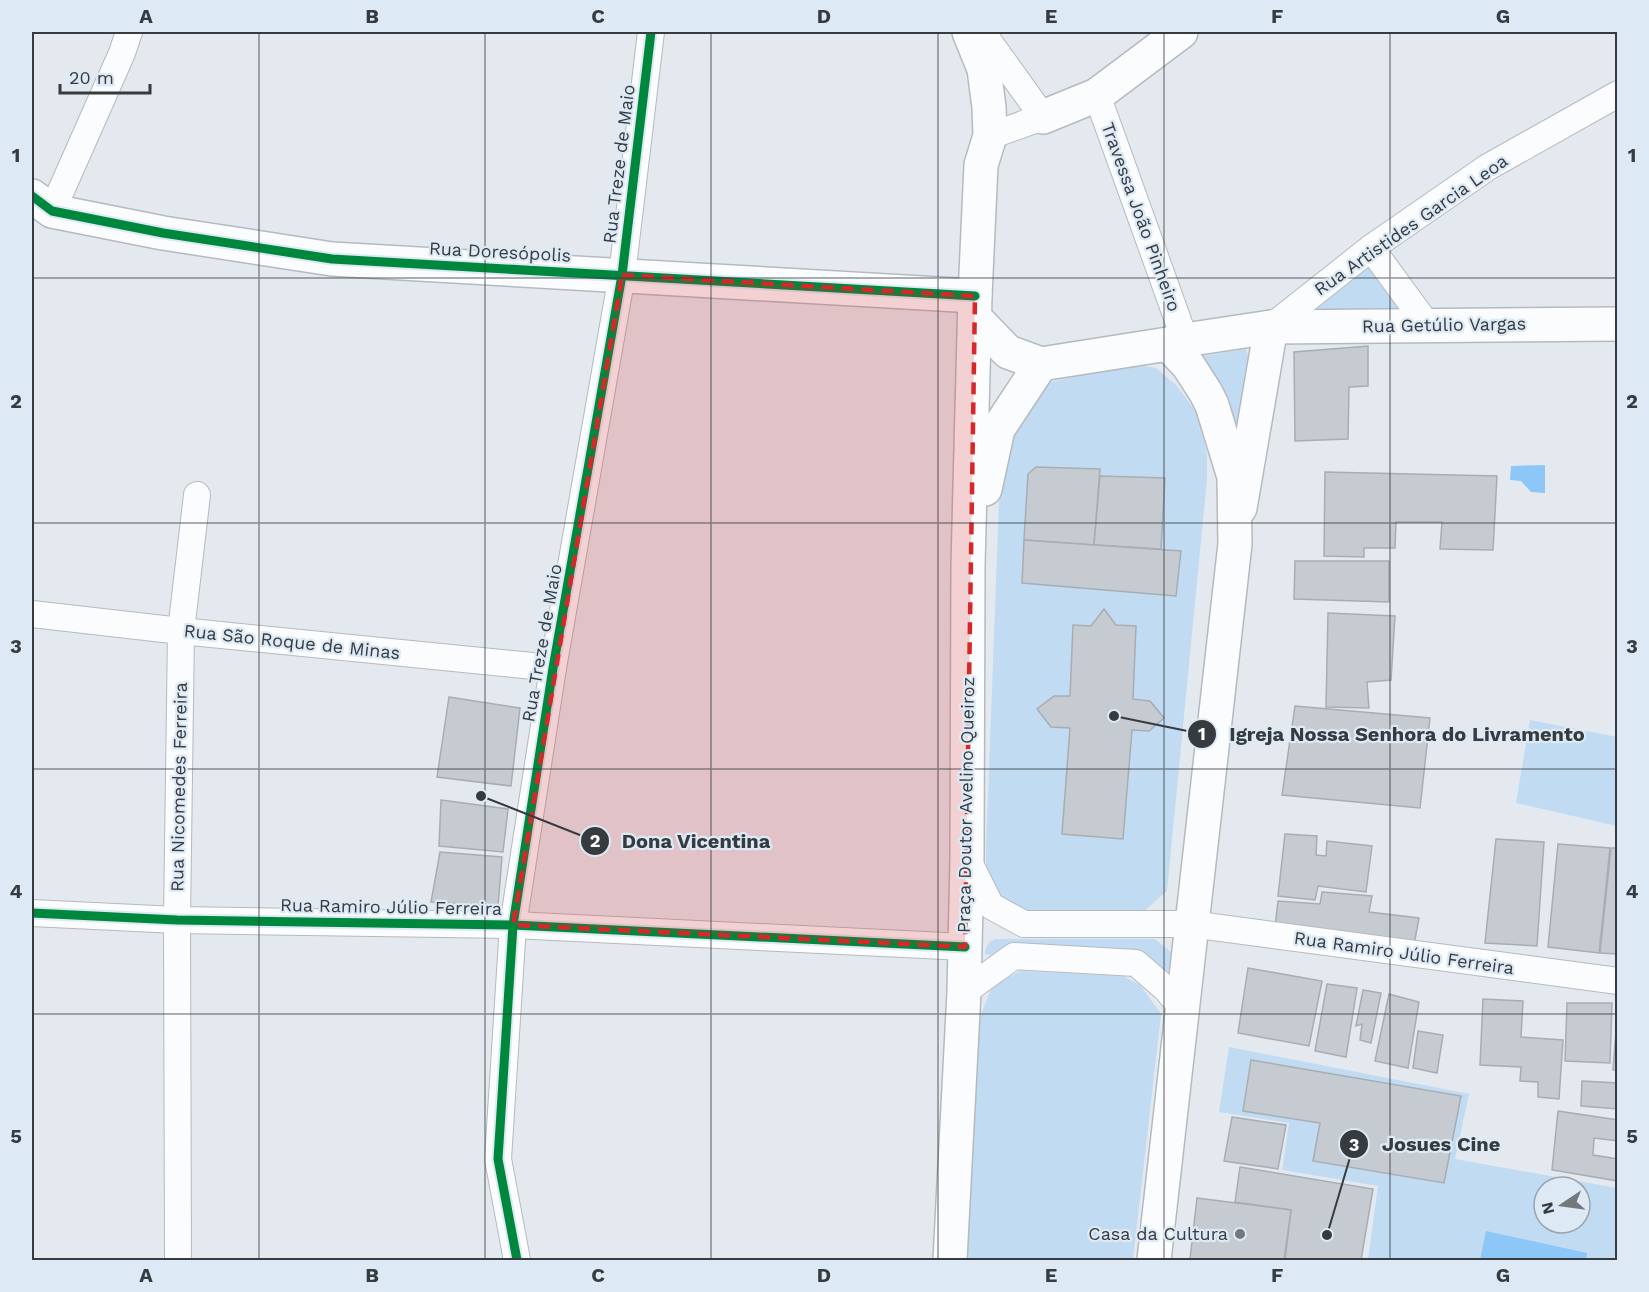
<svg xmlns="http://www.w3.org/2000/svg" width="1649" height="1292" font-family="'Work Sans',sans-serif">
<style>
.green{fill:#c0dbf2;fill-rule:evenodd}
.water{fill:#8dc7f7}
.building{fill:#c5cbd0;stroke:#a8adb2;stroke-width:1.5}
.lines{fill:none;stroke-linecap:round;stroke-linejoin:round}
.minor-casing{stroke:#b5babf;stroke-width:28}
.tertiary-casing{stroke:#b5babf;stroke-width:36}
.secondary-casing{stroke:#b5babf;stroke-width:36}
.minor{stroke:#fbfcfd;stroke-width:26}
.tertiary{stroke:#fbfcfd;stroke-width:33}
.secondary{stroke:#fbfcfd;stroke-width:33}
.cycleway-casing{stroke:#ddeaf5;stroke-width:13}
.cycleway{stroke:#00873e;stroke-width:9}
.marked{fill:#d62828;fill-opacity:0.2;stroke:#d62828;stroke-width:4.5;stroke-dasharray:12 8;stroke-linejoin:round}
.grid{fill:none;stroke:#363b40;stroke-width:1.5;stroke-opacity:0.55}
.poi-dot{fill:#73787d;stroke:#ddeaf5;stroke-width:2}
.labels{text-anchor:middle;stroke-width:4.5;stroke-linejoin:round;paint-order:stroke}
.street-label{font-size:18px;fill:#363b40;stroke:#ddeaf5}
.poi-label{font-size:18px;fill:#363b40;stroke:#ddeaf5;text-anchor:end}
.leader{fill:none;stroke:#363b40;stroke-width:2}
.callout-dot{fill:#363b40;stroke:#ddeaf5;stroke-width:2}
.mark-label{font-size:18px;text-anchor:middle;font-weight:bold;fill:#fff}
.callout-label{font-size:20px;text-anchor:middle;font-weight:bold;fill:#363b40;stroke:#ddeaf5;stroke-width:4.5;stroke-linejoin:round;paint-order:stroke}
.neatline{fill:none;stroke:#363b40;stroke-width:2}
.grid-label{font-size:20px;text-anchor:middle;font-weight:bold;fill:#363b40}
</style>
<rect width="100%" height="100%" fill="#e3e9ef"/>
<g class="green">
<polygon points="1371,262 1405,313 1324,317 1314,303"/>
<polygon points="1246,349 1251,366 1238,445 1192,358"/>
<polygon points="1133,364 1156,368 1176,385 1197,413 1207,454 1207,479 1167,891 1144,911 1021,911 998,898 986,875 986,849 1001,449 1044,384 1093,372"/>
<polygon points="1530,720 1617,737 1617,826 1516,803"/>
<path d="M996,939H1155L1178,958L1166,972L1142,950L1005,948L997,951L993,955L985,954C986,946 988,941 996,939Z"/>
<polygon points="1020,971 1123,976 1140,985 1161,1014 1133,1260 965,1260 976,1028 992,986"/>
<path d="M1229,1047L1469,1094L1455,1159L1617,1188V1236L1614,1260H1368L1378,1186L1282,1170L1289,1123L1219,1112ZM1544,1187H1580V1223H1544Z"/>
</g>
<g class="water">
<polygon points="1545,465 1545,493 1531,492 1521,481 1510,480 1511,466"/>
<polygon points="1486,1231 1587,1253 1586,1260 1480,1260"/>
</g>
<g class="building">
<polygon points="1368,346 1368,386 1349,387 1348,439 1295,441 1294,352"/>
<polygon points="1036,467 1100,469 1094,545 1024,540 1028,474"/>
<polygon points="1325,472 1497,476 1493,550 1440,549 1442,522 1396,522 1395,548 1364,548 1364,557 1324,556"/>
<polygon points="1100,476 1165,478 1161,549 1094,545"/>
<polygon points="1024,540 1181,551 1176,596 1022,583"/>
<polygon points="1295,561 1389,561 1389,602 1294,599"/>
<polygon points="1104,609 1116,625 1136,626 1133,699 1150,701 1164,718 1149,731 1132,730 1123,839 1062,834 1070,728 1051,727 1037,709 1054,696 1070,696 1073,625 1091,626"/>
<polygon points="1328,613 1395,616 1391,680 1367,682 1369,708 1326,707"/>
<polygon points="449,697 520,708 511,786 437,777"/>
<polygon points="1295,706 1430,718 1420,808 1282,795"/>
<polygon points="441,800 508,809 503,852 439,846"/>
<polygon points="1285,834 1317,836 1316,855 1326,856 1327,841 1372,846 1366,892 1318,886 1315,900 1278,896"/>
<polygon points="1496,839 1544,842 1537,946 1485,943"/>
<polygon points="1558,844 1610,848 1599,953 1548,947"/>
<polygon points="1611,848 1618,848 1618,954 1600,953"/>
<polygon points="440,852 502,857 498,906 431,902"/>
<polygon points="1322,892 1372,896 1369,912 1419,918 1414,945 1275,927 1278,901 1320,904"/>
<polygon points="1248,968 1322,981 1309,1046 1238,1033"/>
<polygon points="1327,984 1357,988 1346,1057 1315,1051"/>
<polygon points="1363,990 1381,993 1371,1043 1360,1040 1362,1024 1356,1026"/>
<polygon points="1389,994 1419,1002 1408,1068 1375,1061"/>
<polygon points="1483,999 1523,1001 1521,1037 1563,1040 1559,1099 1538,1097 1538,1082 1520,1081 1521,1067 1480,1065"/>
<polygon points="1567,1003 1612,1003 1610,1063 1565,1061"/>
<polygon points="1617,1018 1618,1018 1618,1070 1613,1070"/>
<polygon points="1418,1031 1443,1035 1437,1073 1413,1068"/>
<polygon points="1251,1060 1461,1096 1444,1183 1313,1161 1320,1123 1243,1111"/>
<polygon points="1582,1081 1618,1083 1618,1109 1581,1106"/>
<polygon points="1558,1111 1618,1120 1618,1141 1594,1138 1593,1155 1618,1159 1618,1181 1552,1170"/>
<polygon points="1232,1117 1286,1125 1278,1169 1224,1161"/>
<polygon points="1240,1167 1373,1189 1361,1260 1285,1260 1291,1210 1235,1202"/>
<polygon points="1197,1198 1291,1210 1284,1260 1200,1260 1190,1259"/>
</g>
<g class="lines">
<defs>
<g id="minor">
<polyline points="982,32 1043,117 990,136"/>
<polyline points="1097,95 1185,340"/>
<polyline points="52,211 122,53 129,32"/>
<polyline points="1371,248 1428,326"/>
<polyline points="1271,327 1371,248 1488,167 1618,94"/>
<polyline points="32,614 181,631 553,668"/>
<polyline points="968,860 991,906 1024,924 1191,924 1618,981"/>
<polyline points="32,913 177,920 513,925 965,947"/>
<polyline points="964,992 1014,956 1136,963 1166,989 1183,1009"/>
<polyline points="178,1260 177,920 181,631 197,495"/>
<polyline points="517,1260 498,1159 513,925 553,668 622,275 651,32"/>
</g>
<g id="tertiary">
<polyline points="1043,117 1097,95 1181,32"/>
<polyline points="32,196 52,211 163,233 332,259 975,296"/>
<polyline points="1168,344 1185,340 1271,327 1618,324"/>
<polyline points="1240,508 1271,327"/>
</g>
<g id="secondary">
<polyline points="975,318 1008,352 1041,364 1168,344 1188,365 1206,393 1212,405 1234,477 1235,544 1154,1260"/>
<polyline points="985,489 998,429 1041,364"/>
<polyline points="950,1260 964,992 967,858 968,565 975,296 981,165 990,136 989,107 984,69 969,32"/>
</g>
</defs>
<use href="#minor" class="minor-casing"/>
<use href="#tertiary" class="tertiary-casing"/>
<use href="#secondary" class="secondary-casing"/>
<use href="#minor" class="minor"/>
<use href="#tertiary" class="tertiary"/>
<use href="#secondary" class="secondary"/>
<defs>
<g id="cycleway">
<polyline points="32,196 52,211 163,233 332,259 975,296"/>
<polyline points="32,913 177,920 513,925 965,947"/>
<polyline points="517,1260 498,1159 513,925 553,668 622,275 651,32"/>
</g>
</defs>
<use href="#cycleway" class="cycleway-casing"/>
<use href="#cycleway" class="cycleway"/>
</g>
<path class="marked" d="M622,275L975,296L965,947L513,925Z"/>
<path class="grid" d="M259,32V1260M485,32V1260M711,32V1260M938,32V1260M1164,32V1260M1390,32V1260M32,278H1618M32,523H1618M32,769H1618M32,1014H1618"/>
<circle class="poi-dot" cx="1240" cy="1234" r="6"/>
<g class="labels">
<g class="street-label">
<text transform="translate(619 164) rotate(-83)" y="6">Rua Treze de Maio</text>
<text transform="translate(1141 217) rotate(70)" y="6">Travessa João Pinheiro</text>
<text transform="translate(1411 225) rotate(-35)" y="6">Rua Artistides Garcia Leoa</text>
<text transform="translate(500 252) rotate(3)" y="6">Rua Doresópolis</text>
<text transform="translate(1444 325) rotate(-1)" y="6">Rua Getúlio Vargas</text>
<text transform="translate(292 642) rotate(6)" y="6">Rua São Roque de Minas</text>
<text transform="translate(542 643) rotate(-80)" y="6">Rua Treze de Maio</text>
<text transform="translate(179 787) rotate(-89)" y="6">Rua Nicomedes Ferreira</text>
<text transform="translate(966 805) rotate(-89)" y="6">Praça Doutor Avelino Queiroz</text>
<text transform="translate(391 907) rotate(1)" y="6">Rua Ramiro Júlio Ferreira</text>
<text transform="translate(1404 953) rotate(8)" y="6">Rua Ramiro Júlio Ferreira</text>
</g>
<g class="poi-label">
<text x="1228" y="1240">Casa da Cultura</text>
</g>
</g>
<path class="leader" d="M1114 716L1202 734M481 796L595 841M1327 1235L1354 1144"/>
<g class="callout-dot">
<circle cx="1114" cy="716" r="6"/>
<circle cx="481" cy="796" r="6"/>
<circle cx="1327" cy="1235" r="6"/>
<circle cx="1202" cy="734" r="15"/>
<circle cx="595" cy="841" r="15"/>
<circle cx="1354" cy="1144" r="15"/>
</g>
<g class="mark-label">
<text x="1202" y="740">1</text>
<text x="595" y="847">2</text>
<text x="1354" y="1151">3</text>
</g>
<g class="callout-label">
<text x="1407" y="741">Igreja Nossa Senhora do Livramento</text>
<text x="696" y="848">Dona Vicentina</text>
<text x="1441" y="1151">Josues Cine</text>
</g>
<rect width="1649" height="1292" fill="none" stroke="#ddeaf5" stroke-width="66"/>
<g transform="translate(1562 1205) rotate(257)"><circle r="28" fill="#ddeaf5" stroke="#9aa4ad" stroke-width="1.5"/>
<path d="M0-4.5L10 22L0 15L-10 22Z" fill="#73787d"/>
<text y="-9" font-size="16" font-weight="bold" text-anchor="middle" fill="#363b40">N</text>
</g>
<path d="M60 84v9h90v-9" fill="none" stroke="#363b40" stroke-width="3"/>
<text x="69" y="84" font-size="18" fill="#363b40" stroke="#ddeaf5" stroke-width="4.5" paint-order="stroke">20 m</text>
<rect x="33" y="33" width="1583" height="1226" class="neatline"/>
<g class="grid-label">
<text x="146" y="23">A</text>
<text x="372" y="23">B</text>
<text x="598" y="23">C</text>
<text x="824" y="23">D</text>
<text x="1051" y="23">E</text>
<text x="1277" y="23">F</text>
<text x="1503" y="23">G</text>
<text x="16" y="162">1</text>
<text x="1632" y="162">1</text>
<text x="16" y="408">2</text>
<text x="1632" y="408">2</text>
<text x="16" y="653">3</text>
<text x="1632" y="653">3</text>
<text x="16" y="898">4</text>
<text x="1632" y="898">4</text>
<text x="16" y="1143">5</text>
<text x="1632" y="1143">5</text>
<text x="146" y="1282">A</text>
<text x="372" y="1282">B</text>
<text x="598" y="1282">C</text>
<text x="824" y="1282">D</text>
<text x="1051" y="1282">E</text>
<text x="1277" y="1282">F</text>
<text x="1503" y="1282">G</text>
</g>
</svg>
